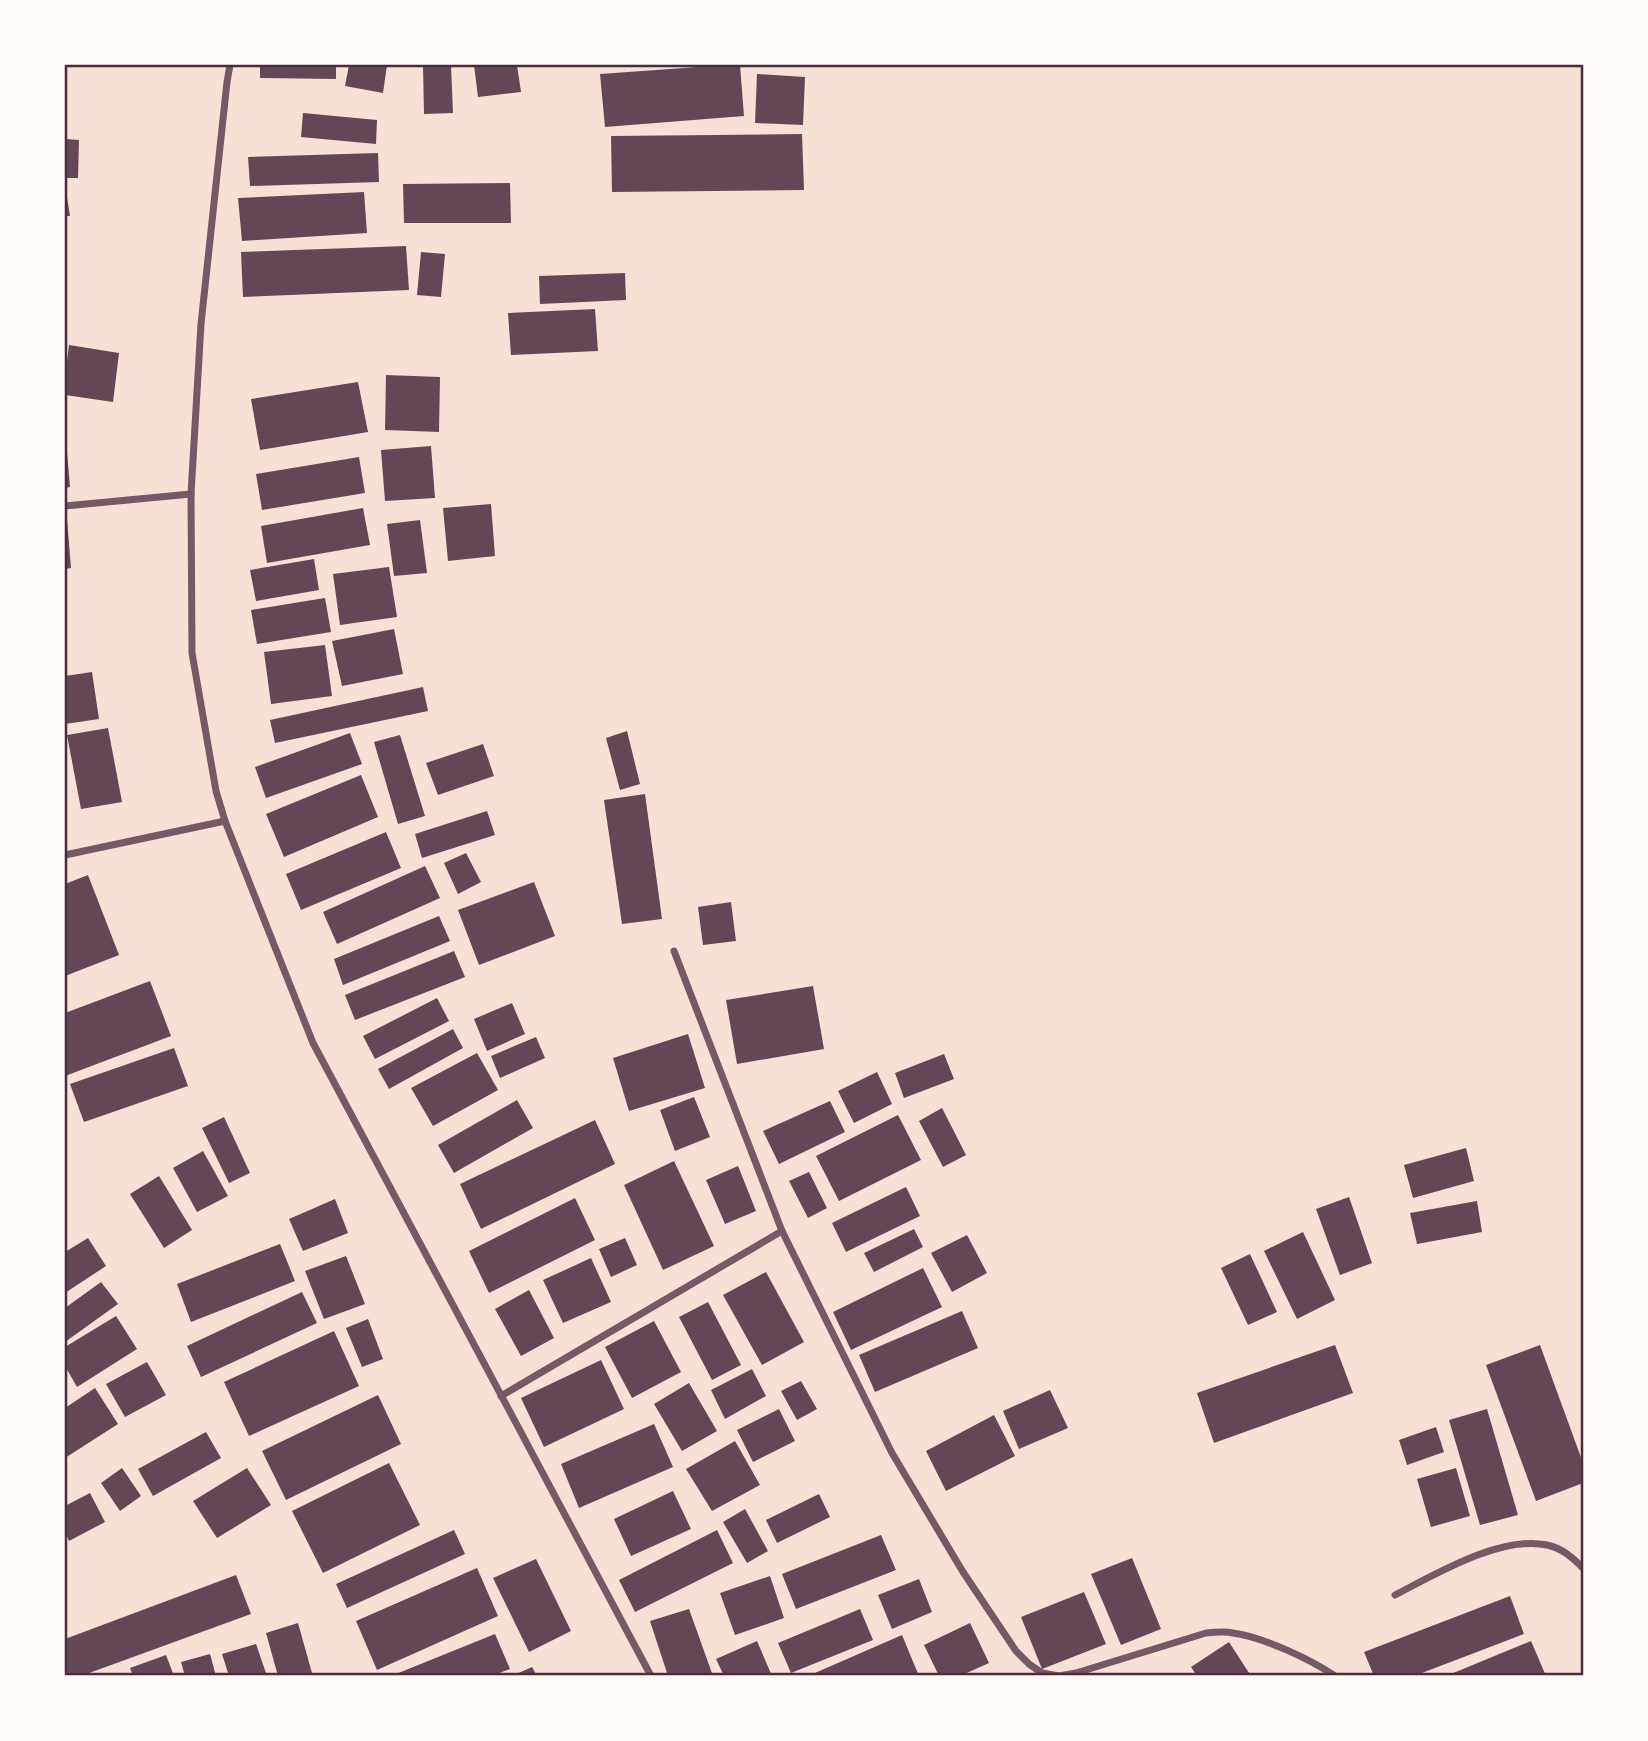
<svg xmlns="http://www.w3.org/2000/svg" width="1648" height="1741" font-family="Commissioner,sans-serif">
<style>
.building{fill:#644757}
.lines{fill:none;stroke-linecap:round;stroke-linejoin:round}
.minor{stroke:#755966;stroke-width:7}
.neatline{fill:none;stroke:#4a2c40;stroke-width:2.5}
</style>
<rect width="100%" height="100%" fill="#f7e1d7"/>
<g class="building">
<polygon points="260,65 336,65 336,79 260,78"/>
<polygon points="349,65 387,65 383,93 345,86"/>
<polygon points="423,65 451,65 453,113 424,114"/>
<polygon points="474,65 517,65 521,92 478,97"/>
<polygon points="726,65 740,65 744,116 605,127 600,74"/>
<polygon points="757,74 805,77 803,125 755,123"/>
<polygon points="303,113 377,120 376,144 301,137"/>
<polygon points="802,134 804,190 612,192 611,136"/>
<polygon points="65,139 79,140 78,178 65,178"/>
<polygon points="378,153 379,182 250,186 248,157"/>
<polygon points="510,183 511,223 404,223 403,184"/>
<polygon points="65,191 66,191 70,216 65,216"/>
<polygon points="364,192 367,233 242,241 238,198"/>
<polygon points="406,246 409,290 243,297 241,252"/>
<polygon points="421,252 445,254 441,297 417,295"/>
<polygon points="625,273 626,300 540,304 539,276"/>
<polygon points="595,309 598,351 511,355 508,313"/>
<polygon points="69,345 119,353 113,402 65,395 65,378"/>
<polygon points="386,375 440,377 439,432 385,430"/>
<polygon points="358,382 368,432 260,450 251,399"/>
<polygon points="431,446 435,498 385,501 381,450"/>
<polygon points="65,452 67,452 70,487 65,488"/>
<polygon points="359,457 365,493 262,510 256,474"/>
<polygon points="491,504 495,556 448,561 443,508"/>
<polygon points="363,508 370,545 267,563 261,526"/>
<polygon points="65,519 67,519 71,568 65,569"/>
<polygon points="420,520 427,573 394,576 387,524"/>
<polygon points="314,559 319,590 256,601 250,570"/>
<polygon points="389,567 397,617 340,625 333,574"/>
<polygon points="325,598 331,632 257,644 251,610"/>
<polygon points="394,629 403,674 342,686 332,641"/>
<polygon points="325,645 332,696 271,704 264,652"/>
<polygon points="92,672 99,719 65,724 65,676"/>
<polygon points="423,687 428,711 275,743 270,720"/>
<polygon points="108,728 122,802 81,809 67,735"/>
<polygon points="627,731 640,784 620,790 606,738"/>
<polygon points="350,733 362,764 266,798 255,767"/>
<polygon points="400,735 425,816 398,824 374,742"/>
<polygon points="483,744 494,776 438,795 426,763"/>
<polygon points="361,775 378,817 284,857 266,814"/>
<polygon points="645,794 662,919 622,924 604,800"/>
<polygon points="487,811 495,835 422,858 415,834"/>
<polygon points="386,832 401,868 301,910 286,874"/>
<polygon points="466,853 481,882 458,894 444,863"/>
<polygon points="425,866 440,898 337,944 323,912"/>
<polygon points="88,875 119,955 65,976 65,884"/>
<polygon points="534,882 555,936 479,965 458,910"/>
<polygon points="731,902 736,941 703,945 698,907"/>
<polygon points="439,916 450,941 343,985 334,959"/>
<polygon points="454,951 465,977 355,1020 345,995"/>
<polygon points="150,981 171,1036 65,1076 65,1013"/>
<polygon points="813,986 824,1049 737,1064 726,1000"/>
<polygon points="437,998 449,1021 375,1059 363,1036"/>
<polygon points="512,1003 525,1034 487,1051 474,1019"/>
<polygon points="453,1029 463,1048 389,1089 378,1069"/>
<polygon points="688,1034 705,1088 629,1111 613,1058"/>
<polygon points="536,1037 545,1058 500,1078 491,1056"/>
<polygon points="174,1048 188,1086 84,1122 70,1084"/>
<polygon points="477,1053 498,1090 433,1126 411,1088"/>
<polygon points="944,1054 954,1079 904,1098 895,1073"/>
<polygon points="877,1072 892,1104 854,1123 838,1091"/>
<polygon points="694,1097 710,1137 675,1151 660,1110"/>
<polygon points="517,1100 533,1128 454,1173 438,1145"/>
<polygon points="830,1101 845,1132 779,1164 763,1131"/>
<polygon points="942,1108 966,1155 943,1167 919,1121"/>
<polygon points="898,1115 921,1160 839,1201 816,1156"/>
<polygon points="224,1117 250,1173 229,1183 202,1128"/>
<polygon points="595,1120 615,1164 481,1229 460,1184"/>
<polygon points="1466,1148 1474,1181 1413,1198 1404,1165"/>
<polygon points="203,1151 228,1196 197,1212 173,1168"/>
<polygon points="674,1161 714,1246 663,1270 624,1185"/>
<polygon points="738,1166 756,1211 725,1224 706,1180"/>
<polygon points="809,1172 827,1208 808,1218 789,1181"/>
<polygon points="159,1176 192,1230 164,1248 130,1194"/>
<polygon points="906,1187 920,1216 846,1252 832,1223"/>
<polygon points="1349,1197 1372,1263 1340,1275 1316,1209"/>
<polygon points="575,1198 595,1240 489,1293 469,1251"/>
<polygon points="335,1199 348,1233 303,1251 289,1219"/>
<polygon points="1477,1201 1482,1232 1417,1244 1410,1213"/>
<polygon points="914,1229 923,1247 874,1272 864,1253"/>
<polygon points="1303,1232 1335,1300 1297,1319 1264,1251"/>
<polygon points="967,1235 987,1273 952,1292 931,1253"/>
<polygon points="88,1238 106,1266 65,1293 65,1252"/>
<polygon points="625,1238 637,1265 611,1277 599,1249"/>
<polygon points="280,1244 295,1281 191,1322 177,1284"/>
<polygon points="1250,1254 1277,1312 1248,1325 1221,1268"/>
<polygon points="346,1256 365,1304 324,1319 305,1271"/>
<polygon points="591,1258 611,1302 563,1323 543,1280"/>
<polygon points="923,1268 942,1307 851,1350 833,1312"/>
<polygon points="766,1272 804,1342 762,1365 723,1295"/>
<polygon points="101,1282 118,1304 65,1342 65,1308"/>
<polygon points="529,1290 554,1338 521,1356 495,1309"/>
<polygon points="302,1292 317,1323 201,1377 187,1346"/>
<polygon points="708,1302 741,1365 712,1380 679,1317"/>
<polygon points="962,1311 978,1348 875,1392 859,1355"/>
<polygon points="116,1316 137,1349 77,1387 65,1366 65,1347"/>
<polygon points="368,1319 383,1359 362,1367 346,1328"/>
<polygon points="654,1321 681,1372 632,1398 605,1347"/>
<polygon points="334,1331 359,1386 249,1436 224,1382"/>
<polygon points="1335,1345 1353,1393 1214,1443 1197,1393"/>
<polygon points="1540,1345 1583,1463 1583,1483 1536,1501 1486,1365"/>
<polygon points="601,1360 624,1409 544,1447 521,1398"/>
<polygon points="147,1362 166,1395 125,1417 106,1384"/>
<polygon points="752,1369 766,1396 725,1419 711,1390"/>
<polygon points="801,1381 817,1409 797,1420 781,1391"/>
<polygon points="689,1383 717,1431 682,1451 654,1404"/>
<polygon points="95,1388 118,1424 65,1458 65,1408"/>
<polygon points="1050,1390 1068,1428 1019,1449 1003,1411"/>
<polygon points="378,1395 401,1444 286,1500 262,1451"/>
<polygon points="779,1409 795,1441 753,1462 737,1430"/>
<polygon points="1487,1409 1518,1515 1480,1525 1449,1420"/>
<polygon points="994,1415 1015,1456 946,1491 926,1451"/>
<polygon points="654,1424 673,1467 579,1508 561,1464"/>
<polygon points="1436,1427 1444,1452 1407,1465 1399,1440"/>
<polygon points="206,1432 221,1458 153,1496 138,1469"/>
<polygon points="735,1441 760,1485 712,1511 686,1469"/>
<polygon points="389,1463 420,1525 323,1573 292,1511"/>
<polygon points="122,1468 141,1496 120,1511 101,1483"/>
<polygon points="247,1468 271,1505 217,1538 193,1501"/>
<polygon points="1456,1468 1470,1516 1431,1527 1417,1479"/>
<polygon points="673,1491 691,1529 631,1556 614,1519"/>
<polygon points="90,1493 105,1522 69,1541 65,1532 65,1506"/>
<polygon points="819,1494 830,1517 777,1543 766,1520"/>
<polygon points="745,1509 768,1551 747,1563 723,1522"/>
<polygon points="454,1530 465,1554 347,1608 336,1584"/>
<polygon points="717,1530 733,1563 635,1612 619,1580"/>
<polygon points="881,1535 896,1570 796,1609 782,1574"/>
<polygon points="1132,1558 1161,1629 1121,1645 1091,1574"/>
<polygon points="536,1559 571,1631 529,1652 493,1578"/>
<polygon points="477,1568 498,1616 377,1670 356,1621"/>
<polygon points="236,1575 251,1614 81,1676 65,1676 65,1639"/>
<polygon points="770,1576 784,1618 735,1635 720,1593"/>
<polygon points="919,1579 932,1612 892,1629 878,1595"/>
<polygon points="1084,1592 1106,1644 1042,1669 1021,1617"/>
<polygon points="1510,1596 1524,1634 1414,1676 1374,1676 1364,1652"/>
<polygon points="689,1609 713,1676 668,1676 650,1621"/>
<polygon points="860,1609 873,1640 791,1673 778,1643"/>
<polygon points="298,1623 312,1673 300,1676 278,1676 266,1633"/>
<polygon points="970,1623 989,1663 960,1676 939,1676 924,1645"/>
<polygon points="495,1634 510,1669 491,1676 391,1676"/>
<polygon points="902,1635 919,1676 808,1676"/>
<polygon points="757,1641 772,1676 724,1676 716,1659"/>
<polygon points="1531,1641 1546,1676 1446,1676"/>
<polygon points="1229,1642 1251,1676 1197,1676 1191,1667"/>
<polygon points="256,1644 267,1676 229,1676 222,1654"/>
<polygon points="210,1654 216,1676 185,1676 181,1662"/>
<polygon points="166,1655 174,1676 133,1676 130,1668"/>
<polygon points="532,1667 537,1676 512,1676"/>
</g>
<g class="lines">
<g class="minor">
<polyline points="230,65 227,82 201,324 191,494 192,653 216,791 225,821 313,1043 651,1676"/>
<polyline points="65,506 191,494"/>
<polyline points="65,855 225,821"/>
<path d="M674,951L782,1231L892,1453L963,1572L1016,1651L1029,1664L1042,1673L1059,1676L1076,1673L1206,1633C1215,1632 1224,1631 1233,1633C1263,1637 1310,1659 1335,1676"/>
<polyline points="501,1396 782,1231"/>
<path d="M1395,1595C1436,1574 1501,1535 1547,1545C1562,1548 1573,1558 1583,1568"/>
</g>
</g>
<rect width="1648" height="1741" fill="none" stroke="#fffaf5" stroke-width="133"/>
<rect x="66" y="66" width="1516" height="1608" class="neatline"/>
</svg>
